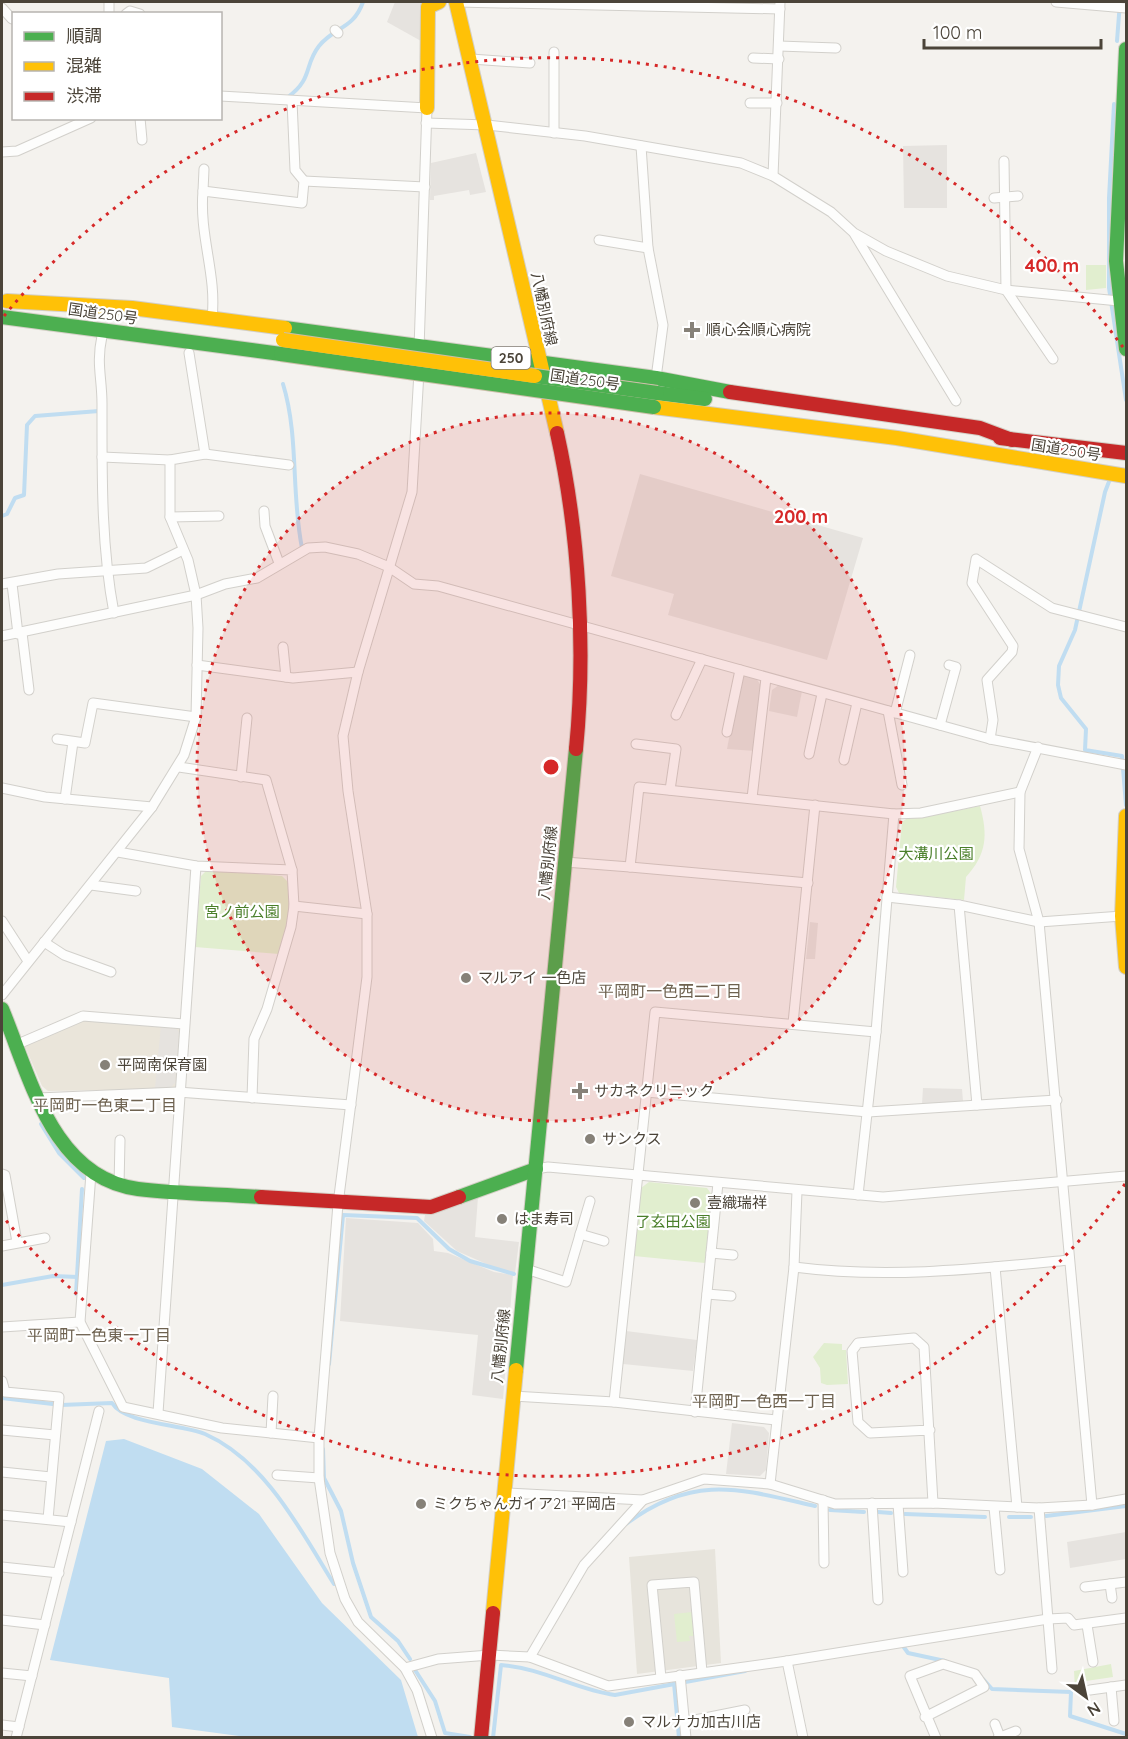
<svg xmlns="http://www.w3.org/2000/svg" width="1128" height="1739" font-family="Quicksand,'Noto Sans JP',sans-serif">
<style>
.residential{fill:#e7e4dc}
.education{fill:#eae5da}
.green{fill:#e1eecf}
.parking{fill:#e6e3df}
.water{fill:#c0ddf1}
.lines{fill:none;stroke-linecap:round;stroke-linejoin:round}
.stream{stroke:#c0ddf1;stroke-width:4}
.street-casing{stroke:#d2d0cb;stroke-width:11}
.fast-casing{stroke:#d3cfc5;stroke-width:16}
.slow-casing{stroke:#d3cfc5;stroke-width:16}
.jam-casing{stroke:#d3cfc5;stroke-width:16}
.street{stroke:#fdfdfc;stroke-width:9}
.fast{stroke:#4caf50;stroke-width:14}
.slow{stroke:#ffc107;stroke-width:14}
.jam{stroke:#c62828;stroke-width:14}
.fast-bridge-casing{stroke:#ccbfa9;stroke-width:16;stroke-linecap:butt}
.slow-bridge-casing{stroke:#ccbfa9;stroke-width:16;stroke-linecap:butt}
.fast-bridge{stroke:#4caf50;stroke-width:14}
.slow-bridge{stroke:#ffc107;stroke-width:14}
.ring{fill:none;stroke:#d62828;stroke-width:3;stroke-dasharray:3 6}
.poi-dot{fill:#868178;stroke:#fff;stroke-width:2}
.labels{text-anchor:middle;stroke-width:4.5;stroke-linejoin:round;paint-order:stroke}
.shield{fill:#fff;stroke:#817c74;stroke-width:1.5}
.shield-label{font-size:14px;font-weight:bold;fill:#4b4439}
.street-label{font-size:15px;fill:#4b4439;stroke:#fff}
.poi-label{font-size:15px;fill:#4b4439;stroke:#fff;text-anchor:start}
.park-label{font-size:15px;fill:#4a7f2a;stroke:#fff}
.neighbourhood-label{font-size:16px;fill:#6e6250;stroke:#fff}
.centre{fill:#d62828;stroke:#fff;stroke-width:3}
.ring-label{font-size:18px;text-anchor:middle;font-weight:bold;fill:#d62828;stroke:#fff;stroke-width:4.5;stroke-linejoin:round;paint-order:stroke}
</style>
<rect width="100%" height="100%" fill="#f4f2ee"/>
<polygon class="residential" points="715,1549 721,1663 637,1674 629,1557"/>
<polygon class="education" points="83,1018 181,1026 175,1089 48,1091 42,1086 24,1044"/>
<g class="green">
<polygon points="1086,265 1106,265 1106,288 1086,290"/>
<path d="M980,806C988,835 987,854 966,877L964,900L899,893L896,887L902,822L909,817L930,816Z"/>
<polygon points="207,870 282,876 289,883 289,916 279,954 195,947 201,876"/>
<polygon points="649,1182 707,1188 712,1195 705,1263 634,1256 641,1188"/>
<polygon points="824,1343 842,1344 842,1350 846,1350 848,1384 827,1385 821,1383 820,1368 813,1357"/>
<polygon points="692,1612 694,1636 689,1636 690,1641 677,1642 674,1614"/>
<polygon points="1111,1664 1113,1677 1086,1681 1086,1685 1075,1689 1074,1671"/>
</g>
<g class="parking">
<polygon points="395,2 422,2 421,41 387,22"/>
<polygon points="947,145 947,208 904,208 903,146"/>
<polygon points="476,153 486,192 470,195 469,190 434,196 434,200 430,200 431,163"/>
<polygon points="640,474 863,538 827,660 668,615 674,594 611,576"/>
<polygon points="741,675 756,678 761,686 755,751 727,749"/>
<polygon points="779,685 802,691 797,717 769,711 772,690"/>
<polygon points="810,922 818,923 815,959 806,959"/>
<polygon points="161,1025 175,1027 179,1032 175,1083 170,1088 155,1088"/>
<polygon points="923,1088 962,1089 963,1101 922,1104"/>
<polygon points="478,1197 475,1237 519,1242 515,1273 500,1270 457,1251 424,1221 425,1215"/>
<polygon points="346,1218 418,1223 433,1239 434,1251 448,1253 494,1272 513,1275 503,1399 472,1395 478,1335 340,1321"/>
<polygon points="626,1331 697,1340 693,1371 623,1364"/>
<polygon points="732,1423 764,1427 769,1433 766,1470 760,1476 726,1474"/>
<polygon points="1126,1532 1126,1559 1070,1568 1067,1542"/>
</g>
<polygon class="water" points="124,1439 202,1469 259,1514 322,1603 401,1680 418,1737 254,1738 172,1727 169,1678 50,1660 106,1441"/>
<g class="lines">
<g class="stream">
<polyline points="1117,41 1120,2"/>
<path d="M288,97C313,79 304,65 319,46C335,26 353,30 363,2"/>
<polyline points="1114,104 1109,198 1109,288 1126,400"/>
<path d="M283,384C299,436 291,494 302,548"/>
<polyline points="1110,479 1105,492 1075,630 1059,666 1058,685 1061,698 1086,729 1085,750 1122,756 1126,805"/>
<polyline points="2,516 7,514 15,498 24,495 27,425 35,416 99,411"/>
<polyline points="2,1027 3,1029"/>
<polyline points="41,1124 59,1153 84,1178"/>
<polyline points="2,1285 53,1276 78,1277"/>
<polyline points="76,1294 82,1189"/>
<polyline points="329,1364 343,1215 417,1218 449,1249 470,1261 514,1274"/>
<path d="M2,1398L61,1405L112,1403C125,1424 181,1424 205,1434C266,1461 301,1531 334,1584"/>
<polyline points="323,1449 324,1478 341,1511 353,1563 371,1617 398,1641 410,1659"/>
<polyline points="830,1510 864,1512"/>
<polyline points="878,1512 891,1513"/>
<polyline points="905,1514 985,1517"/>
<polyline points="1046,1516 1126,1506"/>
<polyline points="1009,1517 1031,1517"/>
<path d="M626,1524C694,1473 740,1489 815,1506"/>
<polyline points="900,1646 903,1646 908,1653 945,1661"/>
<polyline points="415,1670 435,1701 445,1733 470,1737"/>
<polyline points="983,1679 992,1689 1071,1692 1070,1716 1126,1734"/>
<polyline points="674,1683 679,1738"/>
<path d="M493,1738L501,1665C543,1668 576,1690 615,1695L745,1671"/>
</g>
<defs>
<g id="street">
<polyline points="457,2 780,9"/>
<polyline points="1056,2 1126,8"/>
<polyline points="2,8 12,19"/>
<polyline points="109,14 109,2"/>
<polyline points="126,14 130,11 140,14"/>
<polyline points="335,30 338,33"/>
<polyline points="779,46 836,48"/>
<polyline points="753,58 779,59"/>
<polyline points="471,59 530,63"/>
<polyline points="220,96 427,108 419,349"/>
<polyline points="750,103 777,103"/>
<polyline points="140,118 142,140"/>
<polyline points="426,123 487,125 585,136 741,163 773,176 831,212 854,233 886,251 947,276 1006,290 1119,301"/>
<polyline points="554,133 554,52"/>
<polyline points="641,146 648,248 663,325 656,378"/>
<polyline points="2,152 17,151 91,118"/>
<polyline points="1004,161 1006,290 1053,359"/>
<polyline points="773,176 780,2"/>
<polyline points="304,181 425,187"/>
<polyline points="203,191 204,169"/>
<polyline points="994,198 1018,196"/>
<polyline points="855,235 956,401"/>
<polyline points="599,240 648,248"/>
<path d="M212,318C217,275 199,236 203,191L302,203L304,181L295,170L292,101"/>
<path d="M102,336C96,364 102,377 102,404C102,474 101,545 114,613"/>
<polyline points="419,372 412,492 358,672 343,736 348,791 367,914 367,977 338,1204 319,1438 319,1478 330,1553 345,1599 358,1622 405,1668 417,1690 432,1738"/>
<polyline points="205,454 289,465"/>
<polyline points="102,457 170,460"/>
<polyline points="264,511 265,526 279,563"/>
<polyline points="170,517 219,516"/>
<polyline points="2,584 58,574 146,568 183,550"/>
<polyline points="12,584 18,634"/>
<polyline points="22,633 29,690"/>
<polyline points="2,636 196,595 225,584 257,578 308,548 325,547 358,554 389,567 414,584 438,586 990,739 1126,765"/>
<polyline points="283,647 286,677"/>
<polyline points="197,665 293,678 358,672"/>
<polyline points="888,711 902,785"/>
<polyline points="895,713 910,655"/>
<polyline points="676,715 702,659"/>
<polyline points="940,725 956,667 949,665"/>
<polyline points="727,732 740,670"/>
<polyline points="57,739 85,743 93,703 196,717"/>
<polyline points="990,739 993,720 987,680 1012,652 1013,646 972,583 976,559 1052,608 1126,627"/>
<polyline points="636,744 676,749 670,790"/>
<polyline points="1038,747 1020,792 1019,849 1039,922 1092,1505"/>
<polyline points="809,754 822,694"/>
<polyline points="844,760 857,703"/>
<polyline points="179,767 266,780 292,870"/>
<polyline points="241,777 247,718"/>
<polyline points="2,788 45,797 152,807"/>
<polyline points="752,798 766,678"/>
<polyline points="65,799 73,742"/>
<polyline points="118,852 196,866 292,870 294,906 291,927 267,1009 254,1039 252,1098"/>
<polyline points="565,862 630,867 639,787 894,814 921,813 1020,792"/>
<polyline points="630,867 808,883"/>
<polyline points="91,885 136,891"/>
<polyline points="887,897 959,905 1039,922 1122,916"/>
<polyline points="959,905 977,1105"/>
<polyline points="294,906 367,914"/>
<polyline points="2,921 28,961"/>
<polyline points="44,942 64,955 111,972"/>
<polyline points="2,995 152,807 184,755 196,717 198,628 196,595 188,560 170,517 170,460 205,454 189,353"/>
<polyline points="793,1023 815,805"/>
<polyline points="18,1044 83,1016 184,1024"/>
<polyline points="646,1092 868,1112 1057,1100"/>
<polyline points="38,1098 178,1092 351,1105"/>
<polyline points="536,1169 548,1167 883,1197 1126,1176"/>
<polyline points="91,1173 80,1322 123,1407 222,1428 319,1438"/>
<polyline points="2,1174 5,1175 17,1242"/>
<polyline points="119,1186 120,1140"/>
<polyline points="858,1195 876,1032 894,814"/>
<polyline points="580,1234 604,1241"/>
<polyline points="2,1246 45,1238"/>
<polyline points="711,1253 733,1255"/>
<path d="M794,1267C886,1279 977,1269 1069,1260"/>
<polyline points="995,1267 1017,1507"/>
<polyline points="526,1269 566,1282 590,1201"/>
<polyline points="707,1294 731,1296"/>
<polyline points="2,1327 80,1322"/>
<polyline points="2,1381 5,1392 59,1397 48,1519"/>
<polyline points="513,1396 614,1402 776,1420"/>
<polyline points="614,1402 655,1012 876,1032"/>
<polyline points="695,1412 718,1183"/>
<polyline points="158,1413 196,866"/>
<polyline points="2,1430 55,1435"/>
<polyline points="930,1430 870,1433 858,1422 852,1351 858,1343 914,1338 924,1347 933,1503"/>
<polyline points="271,1433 273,1396"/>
<polyline points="2,1472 51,1477"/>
<polyline points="277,1475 319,1478"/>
<polyline points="770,1484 794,1267 797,1191"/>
<polyline points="506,1493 643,1500 704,1479 770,1484 835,1504 933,1503 1039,1508 1092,1505 1126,1499"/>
<polyline points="823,1500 824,1563"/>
<polyline points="872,1503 878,1600"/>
<polyline points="898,1504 903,1572"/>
<polyline points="994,1507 1000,1570"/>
<polyline points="1039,1508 1052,1669"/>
<polyline points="2,1515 71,1522"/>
<polyline points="2,1567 59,1573"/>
<polyline points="1110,1584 1112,1598"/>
<polyline points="1085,1587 1126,1582"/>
<polyline points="2,1620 45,1625"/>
<polyline points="1087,1625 1093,1662"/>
<polyline points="530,1657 584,1565 643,1500"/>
<polyline points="787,1661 803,1738"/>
<polyline points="405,1668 438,1659 490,1655 530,1657 608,1686 787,1661 1048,1619 1068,1618 1074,1625 1126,1618"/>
<polyline points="2,1673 32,1676"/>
<polyline points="680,1675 686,1738"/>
<polyline points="661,1678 652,1585 694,1582 702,1672"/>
<polyline points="1111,1687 1114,1721"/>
<polyline points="1090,1690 1126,1685"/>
<polyline points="925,1717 984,1687 975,1674 943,1664 910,1676 936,1738"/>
<polyline points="685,1722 745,1710"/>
<polyline points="995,1724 1000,1737"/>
<polyline points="2,1725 19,1727"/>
<polyline points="16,1738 99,1411"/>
<polyline points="998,1738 1016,1731"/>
</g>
<g id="fast">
<polyline points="1126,49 1116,261 1126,349"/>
<polyline points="2,317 281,354"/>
<polyline points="285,328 656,378 730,392"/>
<polyline points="657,393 705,399"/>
<path d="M2,1009C30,1076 52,1178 138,1189C179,1194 221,1194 261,1197"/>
<polyline points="459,1197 536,1169"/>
<polyline points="516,1370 576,749"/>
</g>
<g id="slow">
<polyline points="456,2 557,433"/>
<polyline points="427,108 428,7 439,2"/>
<polyline points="7,301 132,308 285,328"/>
<polyline points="654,407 897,438 1126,476"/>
<polyline points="1126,816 1122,916 1126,967"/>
<polyline points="493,1613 516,1370"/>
</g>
<g id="jam">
<polyline points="730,392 980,428 1012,440"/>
<path d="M557,433C579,532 586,648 576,749"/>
<polyline points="1000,438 1126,453"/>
<polyline points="261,1197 431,1207 459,1197"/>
<polyline points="481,1738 493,1613"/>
</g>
</defs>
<use href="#street" class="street-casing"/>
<use href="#fast" class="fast-casing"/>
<use href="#slow" class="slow-casing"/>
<use href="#jam" class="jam-casing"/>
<use href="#street" class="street"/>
<use href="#fast" class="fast"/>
<use href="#slow" class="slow"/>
<use href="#jam" class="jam"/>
<defs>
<g id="fast-bridge">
<polyline points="281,354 654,407"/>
<polyline points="535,376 657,393"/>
</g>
<polyline id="slow-bridge" points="283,340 535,376"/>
</defs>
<use href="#fast-bridge" class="fast-bridge-casing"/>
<use href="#slow-bridge" class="slow-bridge-casing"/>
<use href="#fast-bridge" class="fast-bridge"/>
<use href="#slow-bridge" class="slow-bridge"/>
</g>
<circle cx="551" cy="767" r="354" fill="#d62828" fill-opacity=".12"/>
<g class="ring">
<circle cx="551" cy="767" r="354"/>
<path d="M1125 1184A709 709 0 0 1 4 1218M4 316A709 709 0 0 1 1125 350"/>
</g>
<g class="poi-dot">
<path d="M689 321h6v6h6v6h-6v6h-6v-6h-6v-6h6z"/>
<circle cx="466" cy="978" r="6"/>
<circle cx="105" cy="1065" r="6"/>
<path d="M577 1082h6v6h6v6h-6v6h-6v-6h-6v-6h6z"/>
<circle cx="590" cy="1139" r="6"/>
<circle cx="695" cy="1203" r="6"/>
<circle cx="502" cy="1219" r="6"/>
<circle cx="421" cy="1504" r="6"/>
<circle cx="629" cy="1722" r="6"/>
</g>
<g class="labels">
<rect class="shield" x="491.5" y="347" width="39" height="22" rx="4.5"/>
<g class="shield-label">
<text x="511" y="363">250</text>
</g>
<g class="street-label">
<text transform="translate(544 309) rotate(78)" y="5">八幡別府線</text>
<text transform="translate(103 314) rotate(8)" y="5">国道250号</text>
<text transform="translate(585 380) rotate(8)" y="5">国道250号</text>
<text transform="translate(1066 450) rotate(9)" y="5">国道250号</text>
<text transform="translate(548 863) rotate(-84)" y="5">八幡別府線</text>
<text transform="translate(501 1346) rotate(-84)" y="5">八幡別府線</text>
</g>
<g class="poi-label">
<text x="706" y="335">順心会順心病院</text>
<text x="478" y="983">マルアイ 一色店</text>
<text x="117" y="1070">平岡南保育園</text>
<text x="594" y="1096">サカネクリニック</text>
<text x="602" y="1144">サンクス</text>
<text x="707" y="1208">壹織瑞祥</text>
<text x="514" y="1224">はま寿司</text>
<text x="433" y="1509">ミクちゃんガイア21 平岡店</text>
<text x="641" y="1727">マルナカ加古川店</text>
</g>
<g class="park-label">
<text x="936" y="859">大溝川公園</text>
<text x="242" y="917">宮ノ前公園</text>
<text x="673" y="1227">了玄田公園</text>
</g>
<g class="neighbourhood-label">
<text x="670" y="997">平岡町一色西二丁目</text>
<text x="105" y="1111">平岡町一色東二丁目</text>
<text x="99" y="1341">平岡町一色東一丁目</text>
<text x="764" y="1407">平岡町一色西一丁目</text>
</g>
</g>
<circle cx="551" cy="767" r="9" class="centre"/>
<g class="ring-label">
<text x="1052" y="272">400 m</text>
<text x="801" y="523">200 m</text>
</g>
<rect width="1128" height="1739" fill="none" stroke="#4b4439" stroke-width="6"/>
<rect x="12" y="12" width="210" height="108" fill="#ffffff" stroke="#b7b4b0" stroke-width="1.5"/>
<rect x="24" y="32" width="30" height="9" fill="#4caf50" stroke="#b7b4b0" stroke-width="1.5"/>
<text x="66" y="42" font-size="18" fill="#4b4439">順調</text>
<rect x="24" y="62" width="30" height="9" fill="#ffc107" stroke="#b7b4b0" stroke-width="1.5"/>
<text x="66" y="72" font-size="18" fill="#4b4439">混雑</text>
<rect x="24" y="92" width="30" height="9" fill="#c62828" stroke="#b7b4b0" stroke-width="1.5"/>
<text x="66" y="102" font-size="18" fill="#4b4439">渋滞</text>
<g transform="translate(1086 1697) rotate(147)" stroke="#ffffff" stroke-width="4.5" paint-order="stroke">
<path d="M0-4.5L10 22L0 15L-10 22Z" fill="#4b4439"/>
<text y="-9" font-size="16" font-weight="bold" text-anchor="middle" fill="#4b4439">N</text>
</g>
<path d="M924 39v9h177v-9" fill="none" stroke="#4b4439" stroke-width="3"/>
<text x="933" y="39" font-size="18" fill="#4b4439" stroke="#ffffff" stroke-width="4.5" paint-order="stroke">100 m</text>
</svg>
